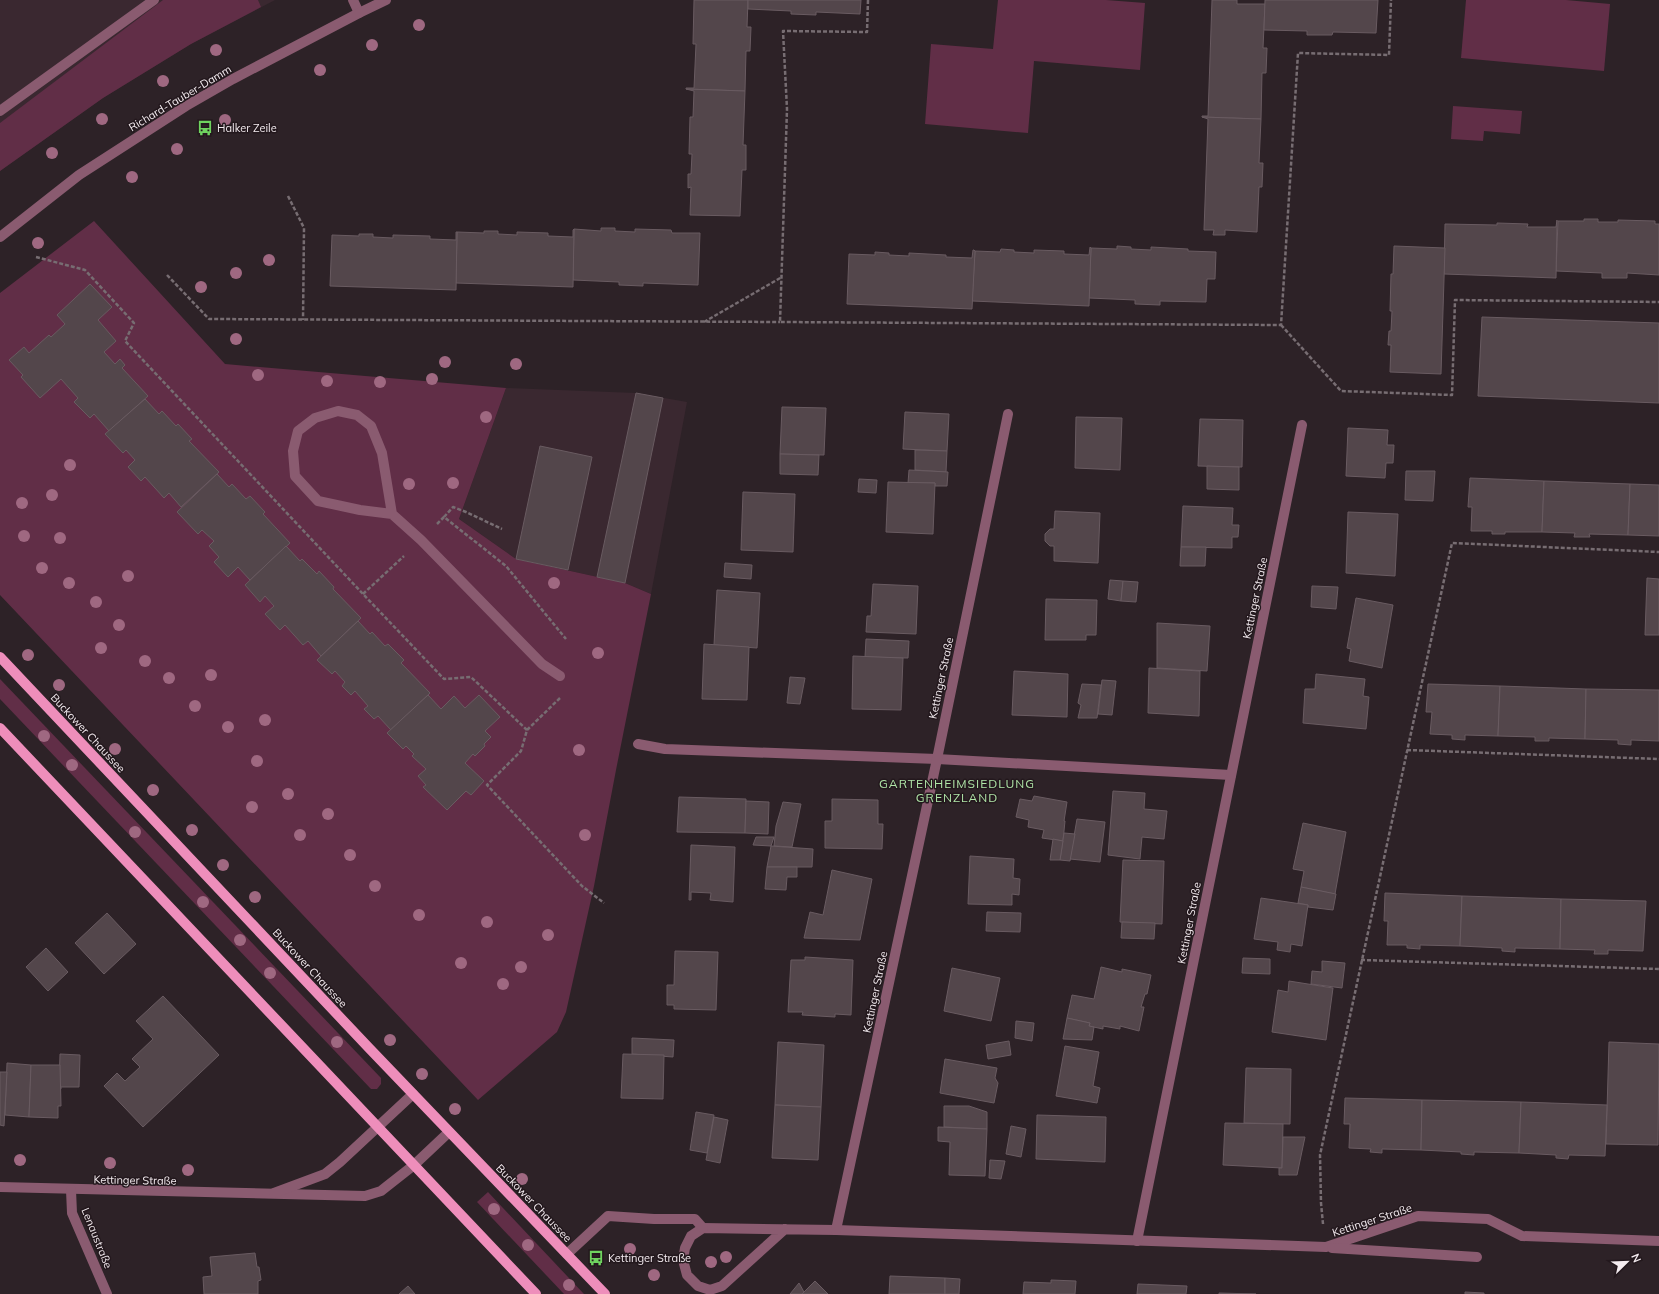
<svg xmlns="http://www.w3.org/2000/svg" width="1659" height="1294" font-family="Mulish,sans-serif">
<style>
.built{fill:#3a2830}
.green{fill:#612e47}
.building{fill:#53464b;stroke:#695b61}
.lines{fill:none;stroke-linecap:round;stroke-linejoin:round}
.path{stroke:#776d72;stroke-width:2.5;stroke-dasharray:4 2;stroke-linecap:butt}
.minor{stroke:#8a5b70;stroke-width:10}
.major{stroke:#ee8ebb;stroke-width:10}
.tree{fill:#9f6881}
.labels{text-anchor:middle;stroke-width:3;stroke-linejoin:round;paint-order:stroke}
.street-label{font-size:11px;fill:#f4ecf0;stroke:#23181d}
.poi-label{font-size:11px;fill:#f4ecf0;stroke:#23181d;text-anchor:start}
.neighbourhood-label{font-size:12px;letter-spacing:1px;fill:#b1e7a9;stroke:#23181d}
</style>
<rect width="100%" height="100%" fill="#2d2227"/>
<g class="built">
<polygon points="0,0 275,0 191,44 103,98 0,171"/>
<polygon points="506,388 636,393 687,402 651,594 625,583 516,559 459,519"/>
</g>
<g class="green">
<polygon points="163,0 258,0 261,7 191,44 103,98 0,171 0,123"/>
<polygon points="998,0 1106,0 1145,3 1140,70 1034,61 1028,133 925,124 931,44 993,49"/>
<polygon points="1466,0 1566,0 1610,4 1604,71 1461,58"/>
<polygon points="1453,106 1522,111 1520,134 1484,131 1483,141 1451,139"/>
<polygon points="94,221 225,364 506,388 459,519 516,559 625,583 651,594 616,770 594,886 566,1012 557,1032 478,1100 0,595 0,293"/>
<polygon points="0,679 381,1078 381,1084 377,1089 371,1089 0,699"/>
<polygon points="488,1192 584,1294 564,1294 477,1202"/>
</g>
<g class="building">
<polygon points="694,0 748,0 747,27 751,27 750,51 746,51 745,91 686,89 686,88 694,88 696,44 693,44"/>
<polygon points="748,0 861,0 860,14 816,12 816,15 791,14 791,11 748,9"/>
<polygon points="1212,0 1237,0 1237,4 1265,4 1263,48 1267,48 1266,73 1262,73 1261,119 1202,117 1202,116 1208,116"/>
<polygon points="1265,0 1378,0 1376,33 1333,32 1332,35 1307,35 1307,31 1264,30"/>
<polygon points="686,89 745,91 743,145 746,145 746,170 742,170 740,216 690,215 691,187 688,188 688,174 691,174 692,154 689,154 690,117 693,117 694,91"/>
<polygon points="1202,117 1261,119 1259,163 1263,163 1262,187 1259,187 1257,232 1225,230 1225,235 1213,235 1214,230 1204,230 1208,119"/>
<polygon points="1584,219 1598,219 1598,222 1618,222 1618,220 1655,221 1655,224 1659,224 1659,275 1627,273 1627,278 1602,278 1602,273 1556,271 1558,221 1584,221"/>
<polygon points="1557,220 1556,278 1444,274 1445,224 1497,225 1497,223 1528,224 1527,227 1556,227"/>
<polygon points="601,228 615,228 615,231 635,232 635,229 671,230 672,233 700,233 698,285 643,283 643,286 619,285 619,282 573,280 574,229 601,231"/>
<polygon points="574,229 573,287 456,283 457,232 484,233 484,231 498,231 498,234 517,235 517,232 548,233 548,236 573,237 573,230"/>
<polygon points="456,232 457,232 456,290 330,286 332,235 359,236 359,234 373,234 373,237 393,238 393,235 430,236 430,239 456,240"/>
<polygon points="1117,246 1131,247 1131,249 1151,250 1151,247 1188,249 1188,251 1216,252 1215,279 1207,279 1206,302 1160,301 1160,305 1135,304 1135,300 1089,298 1091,248 1117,249"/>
<polygon points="1394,246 1445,248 1441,374 1390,372 1391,345 1388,345 1389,331 1391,331 1392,311 1390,311 1391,274 1393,274"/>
<polygon points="1090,247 1091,248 1089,306 972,301 975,251 1000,252 1001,249 1014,250 1014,252 1034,253 1034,250 1064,251 1064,254 1089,255"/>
<polygon points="973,250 974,250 975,251 972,309 847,304 849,254 875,255 875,252 889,253 889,255 909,256 909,253 946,255 946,257 972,258"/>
<polygon points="90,284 112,307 98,320 116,341 104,352 115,364 120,359 125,365 122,368 148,396 109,431 94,414 90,418 74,402 78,398 61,379 40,398 21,377 23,375 9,360 24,347 29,353 49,335 51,337 65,324 57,315"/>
<polygon points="1482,317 1659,323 1659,403 1478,396"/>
<polygon points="636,393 663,398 625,583 597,577"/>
<polygon points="145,399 159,414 162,411 176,426 178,424 192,439 189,441 219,472 181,507 169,493 164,498 145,477 141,481 128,467 135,460 126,450 123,453 105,434"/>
<polygon points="782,407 826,408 824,455 780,454"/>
<polygon points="905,412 949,414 947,451 903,449"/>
<polygon points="1076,417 1122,418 1120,470 1075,468"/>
<polygon points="1200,419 1243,420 1242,467 1198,466"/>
<polygon points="1348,428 1388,430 1387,445 1394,445 1393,463 1386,463 1385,478 1346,476"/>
<polygon points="540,446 592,457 568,570 516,559"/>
<polygon points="915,450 947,451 946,472 915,470"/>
<polygon points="780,454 819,455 818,475 780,474"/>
<polygon points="1207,466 1239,467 1239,490 1207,489"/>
<polygon points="909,470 948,472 947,486 935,486 935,483 908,483"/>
<polygon points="1406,471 1435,471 1433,501 1405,500"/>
<polygon points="217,474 229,487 232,484 246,499 250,496 265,512 263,514 290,543 250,580 238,567 228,577 214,562 219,557 209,546 214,541 202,530 198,534 177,512"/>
<polygon points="1470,478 1544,481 1542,532 1505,532 1505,534 1492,534 1492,531 1471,531 1472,507 1468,507"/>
<polygon points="859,479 877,480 876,493 858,492"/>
<polygon points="1544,481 1630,484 1628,535 1589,534 1590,537 1574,537 1575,533 1542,532"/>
<polygon points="888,482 935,483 933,534 886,532"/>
<polygon points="1630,484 1659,485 1659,536 1628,535"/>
<polygon points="743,492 795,494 793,552 741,550"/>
<polygon points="1183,506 1233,508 1232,525 1239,525 1238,537 1232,537 1232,548 1181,547"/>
<polygon points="1055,511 1100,513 1098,563 1054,561 1054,546 1050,546 1045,541 1045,534 1050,529 1054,529"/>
<polygon points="1348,512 1398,514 1395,576 1346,573"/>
<polygon points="286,546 300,561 302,559 317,574 319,571 334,587 333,589 361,618 321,656 308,641 303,645 285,625 280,630 265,614 274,606 265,596 260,602 245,585"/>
<polygon points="1181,547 1206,547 1205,566 1180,566"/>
<polygon points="725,563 752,565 751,579 724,577"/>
<polygon points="1647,578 1659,579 1659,635 1645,635"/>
<polygon points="1110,580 1123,581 1121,601 1108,599"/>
<polygon points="1123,581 1138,582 1136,602 1121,601"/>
<polygon points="873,584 918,586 916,634 866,632 867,616 871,616"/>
<polygon points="1312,586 1338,587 1336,609 1311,607"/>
<polygon points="717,590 760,593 757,648 714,645"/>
<polygon points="1356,598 1393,605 1382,668 1349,661 1351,649 1347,648"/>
<polygon points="1046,599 1097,600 1096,635 1086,635 1086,640 1045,640"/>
<polygon points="358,621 370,634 372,632 385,646 388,644 404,660 401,663 430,693 391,730 378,716 374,719 364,709 368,706 355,691 351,695 342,686 345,682 335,671 332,674 317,660"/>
<polygon points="1157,623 1210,626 1207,671 1157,668"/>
<polygon points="866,639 909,641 908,658 865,657"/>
<polygon points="704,644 749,647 747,700 702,699"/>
<polygon points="853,656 903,658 901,710 852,709"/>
<polygon points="1149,668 1200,671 1199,716 1148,713"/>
<polygon points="1014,671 1068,674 1067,717 1012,715"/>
<polygon points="1316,674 1365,679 1363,696 1369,697 1366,729 1303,723 1305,689 1315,689"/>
<polygon points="790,677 805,678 800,704 787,703"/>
<polygon points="1102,680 1116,681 1112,715 1098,714"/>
<polygon points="1082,684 1101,685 1097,718 1078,718 1081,705 1078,703"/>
<polygon points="1428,684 1500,686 1498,736 1465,735 1465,740 1452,739 1452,735 1430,734 1432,712 1426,712"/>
<polygon points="1500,686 1586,689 1585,739 1549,738 1549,741 1535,741 1535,737 1498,736"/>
<polygon points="1586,689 1659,690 1659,741 1631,740 1631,745 1618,744 1618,740 1585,739"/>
<polygon points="428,695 441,709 454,696 465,708 479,695 500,717 485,731 491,737 484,744 485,746 475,756 473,754 465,763 484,781 471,795 466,791 447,810 423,787 426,785 418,776 426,769 412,756 414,754 406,746 403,749 387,733"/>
<polygon points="1113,791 1145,793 1144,809 1167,811 1164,839 1142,837 1140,859 1108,855"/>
<polygon points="1034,796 1067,802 1064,821 1065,821 1063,841 1042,838 1044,830 1028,827 1029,820 1016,817 1020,799 1032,801"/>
<polygon points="679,797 746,799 745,833 677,832"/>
<polygon points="832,799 878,800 878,824 883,824 882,849 825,848 825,821 832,821"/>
<polygon points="746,801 769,802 768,834 745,833"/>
<polygon points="783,802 801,804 792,847 774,846 776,826"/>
<polygon points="1077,819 1105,822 1100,862 1070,859"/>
<polygon points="1303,823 1346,832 1335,894 1301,887 1304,871 1293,869"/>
<polygon points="1064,833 1075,834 1070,861 1060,860"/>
<polygon points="756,837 774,837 771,846 753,845"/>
<polygon points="1053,839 1063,841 1060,860 1050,860"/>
<polygon points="691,845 735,847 733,902 710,900 711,893 691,892 691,900 689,900"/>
<polygon points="771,846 813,849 812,867 767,867"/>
<polygon points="970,856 1014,859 1013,878 1020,879 1019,895 1012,894 1012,905 968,904"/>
<polygon points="1123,860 1164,861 1162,924 1120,922"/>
<polygon points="767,867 797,867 797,877 787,877 786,890 765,889"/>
<polygon points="832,870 872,879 860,940 804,938 810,912 823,915"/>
<polygon points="1301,887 1336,894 1333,910 1308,907 1308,905 1298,903"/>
<polygon points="1385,893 1462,896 1460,946 1420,945 1420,949 1407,948 1407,945 1387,945 1388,921 1384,921"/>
<polygon points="1462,896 1561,899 1560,949 1515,948 1515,952 1502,951 1502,948 1460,946"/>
<polygon points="1261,898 1308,905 1302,946 1291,944 1290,952 1277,950 1278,942 1254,939"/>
<polygon points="1561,899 1646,901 1643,951 1608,950 1608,954 1594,954 1595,950 1560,949"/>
<polygon points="987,912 1021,913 1020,932 986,931"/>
<polygon points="107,913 136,944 104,974 75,943"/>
<polygon points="1122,922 1155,923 1154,939 1121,938"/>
<polygon points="46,948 68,972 48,991 26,967"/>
<polygon points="675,951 718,952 716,1010 674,1009 674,1005 667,1005 667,985 674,985"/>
<polygon points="805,957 853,960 851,1015 835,1014 835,1017 802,1015 803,1012 788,1012 791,960 805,960"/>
<polygon points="1243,958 1270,959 1270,974 1242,973"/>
<polygon points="1322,961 1345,963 1342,988 1311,984 1312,971 1322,972"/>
<polygon points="1101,967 1122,972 1122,969 1151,975 1147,994 1145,994 1141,1007 1144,1007 1139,1031 1120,1026 1120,1029 1103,1026 1103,1029 1089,1026 1090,1023 1067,1018 1072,995 1094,999"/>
<polygon points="952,968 1000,978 991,1021 944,1011"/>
<polygon points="1289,981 1333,988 1326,1040 1272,1032 1278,990 1288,992"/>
<polygon points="163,996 219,1055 143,1127 104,1086 117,1073 125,1081 140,1067 132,1059 153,1039 136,1021"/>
<polygon points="1067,1018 1090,1023 1089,1026 1094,1027 1092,1040 1063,1039"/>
<polygon points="1016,1021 1034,1023 1032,1041 1015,1038"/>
<polygon points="632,1038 674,1040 673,1057 632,1054"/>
<polygon points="1009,1041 1011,1055 988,1059 986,1045"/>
<polygon points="778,1042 824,1045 821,1107 775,1105"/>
<polygon points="1609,1042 1659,1044 1658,1145 1606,1144"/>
<polygon points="1065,1046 1099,1052 1093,1086 1100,1088 1097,1103 1056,1096"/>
<polygon points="60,1054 80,1055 79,1087 61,1087 61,1089 59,1089"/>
<polygon points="623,1054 664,1055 663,1099 621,1098"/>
<polygon points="945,1059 997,1068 995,1078 998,1083 994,1103 940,1093"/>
<polygon points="7,1063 31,1065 29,1117 5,1115"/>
<polygon points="31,1065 60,1065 61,1106 58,1106 58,1118 29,1117"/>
<polygon points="1246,1068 1291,1069 1290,1124 1244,1123"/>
<polygon points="0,1072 7,1072 4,1126 0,1125"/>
<polygon points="1345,1098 1422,1100 1421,1150 1382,1149 1382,1153 1370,1152 1371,1149 1349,1148 1350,1124 1344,1124"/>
<polygon points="1422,1100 1521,1102 1519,1153 1474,1152 1474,1155 1461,1154 1461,1152 1421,1150"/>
<polygon points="1521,1102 1607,1105 1605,1156 1569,1155 1568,1159 1556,1158 1556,1155 1519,1153"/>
<polygon points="775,1105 821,1107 818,1160 772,1158"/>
<polygon points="944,1106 969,1106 987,1112 987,1129 944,1127"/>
<polygon points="696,1112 714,1115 707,1153 690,1150"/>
<polygon points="1037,1115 1106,1117 1105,1162 1036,1159"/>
<polygon points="714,1117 728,1120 720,1163 706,1160"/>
<polygon points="1225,1123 1283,1124 1282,1168 1223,1165"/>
<polygon points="1011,1126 1026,1129 1021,1157 1006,1154"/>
<polygon points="938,1127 987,1129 985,1176 949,1175 950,1142 938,1141"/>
<polygon points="1283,1137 1305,1137 1297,1175 1279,1175 1279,1168 1282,1168"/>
<polygon points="990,1160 1005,1161 1001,1179 989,1178"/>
<polygon points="255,1253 257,1267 259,1267 261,1280 258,1281 258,1294 204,1294 203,1277 212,1276 210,1257"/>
<polygon points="890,1276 945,1278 945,1294 889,1294"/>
<polygon points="945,1278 960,1279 959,1294 945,1294"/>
<polygon points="1051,1280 1076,1281 1075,1294 1023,1294 1024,1282 1051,1283"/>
<polygon points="815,1281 828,1294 802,1294"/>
<polygon points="799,1283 804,1292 802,1294 790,1294"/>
<polygon points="1138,1284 1187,1286 1186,1294 1137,1294"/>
<polygon points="408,1286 415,1294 399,1294"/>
<polygon points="1465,1292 1484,1293 1484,1294 1465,1294"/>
<polygon points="1219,1293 1256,1294 1219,1294"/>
</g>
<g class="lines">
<g class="path">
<polyline points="868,0 867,32 783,31 787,109 780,322 1281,325 1298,53 1389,55 1391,0"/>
<polyline points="288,196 304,228 303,320"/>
<polyline points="36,257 85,270 134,323 125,341 363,594 444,679 471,677 527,730"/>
<polyline points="167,275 209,319 780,322"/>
<polyline points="704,322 782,277"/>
<polyline points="1281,325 1341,391 1452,395 1455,300 1659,302"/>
<polyline points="444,517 453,507 466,512 502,529"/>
<polyline points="437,524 444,517 506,566 566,639"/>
<polyline points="363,594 404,556"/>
<polyline points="560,698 527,730 521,751 487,785 582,886 604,903"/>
<polyline points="1407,750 1659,759"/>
<polyline points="1361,960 1659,969"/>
<polyline points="1323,1224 1321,1203 1320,1155 1452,543 1659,552"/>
</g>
<g class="minor">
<polyline points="353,0 359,13"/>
<polyline points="0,111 154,0"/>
<polyline points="0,237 79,175 186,106 233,79 359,13 386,0"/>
<polyline points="392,514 360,510 318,501 295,476 293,451 298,431 315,418 338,411 357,415 371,426 382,453 392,514 421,540 542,664 560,676"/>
<polyline points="638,744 665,749 937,759 1231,775"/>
<polyline points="0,1187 365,1196 381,1191 386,1187 414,1165 449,1132"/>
<polyline points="71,1190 72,1213 107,1294"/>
<polyline points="274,1193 325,1174 340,1162 413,1094"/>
<polyline points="785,1229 722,1286 710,1290 698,1286 687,1275 683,1260 685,1248 691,1236 703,1228 836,1230 1326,1247 1418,1216 1488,1219 1522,1236 1659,1241"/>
<polyline points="836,1230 937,759 1008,414"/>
<polyline points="1137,1241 1302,425"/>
<polyline points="1332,1248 1477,1257"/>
<polyline points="567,1254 608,1216 654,1219 695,1219 703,1228"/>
</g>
<g class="major">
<polyline points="0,657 369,1048 605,1294"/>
<polyline points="0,728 536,1294"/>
</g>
</g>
<g class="tree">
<circle cx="419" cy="25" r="6"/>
<circle cx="372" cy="45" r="6"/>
<circle cx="216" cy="50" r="6"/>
<circle cx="320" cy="70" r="6"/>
<circle cx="163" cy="81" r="6"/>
<circle cx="102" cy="119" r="6"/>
<circle cx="225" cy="120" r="6"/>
<circle cx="177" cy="149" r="6"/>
<circle cx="52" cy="153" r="6"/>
<circle cx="132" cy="177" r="6"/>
<circle cx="38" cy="243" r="6"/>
<circle cx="269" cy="260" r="6"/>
<circle cx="236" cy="273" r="6"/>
<circle cx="201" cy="287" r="6"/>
<circle cx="236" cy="339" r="6"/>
<circle cx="445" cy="362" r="6"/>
<circle cx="516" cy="364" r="6"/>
<circle cx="258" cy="375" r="6"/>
<circle cx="432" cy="379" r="6"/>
<circle cx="327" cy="381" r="6"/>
<circle cx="380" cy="382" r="6"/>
<circle cx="486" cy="417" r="6"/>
<circle cx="70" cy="465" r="6"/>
<circle cx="453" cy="483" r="6"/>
<circle cx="409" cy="484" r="6"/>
<circle cx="52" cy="495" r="6"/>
<circle cx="22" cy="503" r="6"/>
<circle cx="24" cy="536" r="6"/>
<circle cx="60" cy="538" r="6"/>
<circle cx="42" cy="568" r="6"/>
<circle cx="128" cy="576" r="6"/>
<circle cx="69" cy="583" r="6"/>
<circle cx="554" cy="583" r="6"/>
<circle cx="96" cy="602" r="6"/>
<circle cx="119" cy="625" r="6"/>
<circle cx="101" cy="648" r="6"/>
<circle cx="598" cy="653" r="6"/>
<circle cx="28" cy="655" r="6"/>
<circle cx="145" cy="661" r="6"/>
<circle cx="211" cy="675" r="6"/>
<circle cx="169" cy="678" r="6"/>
<circle cx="59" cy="685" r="6"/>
<circle cx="195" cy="706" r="6"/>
<circle cx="265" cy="720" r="6"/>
<circle cx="228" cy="727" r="6"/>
<circle cx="44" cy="736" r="6"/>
<circle cx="115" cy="749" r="6"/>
<circle cx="579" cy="750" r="6"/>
<circle cx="257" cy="761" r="6"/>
<circle cx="72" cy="765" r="6"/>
<circle cx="153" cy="790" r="6"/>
<circle cx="288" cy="794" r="6"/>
<circle cx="252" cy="807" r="6"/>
<circle cx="328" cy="814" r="6"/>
<circle cx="192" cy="830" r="6"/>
<circle cx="135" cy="832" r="6"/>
<circle cx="300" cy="835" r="6"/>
<circle cx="585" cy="835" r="6"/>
<circle cx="350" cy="855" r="6"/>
<circle cx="223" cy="865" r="6"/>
<circle cx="375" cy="886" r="6"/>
<circle cx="255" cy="897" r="6"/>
<circle cx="203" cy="902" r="6"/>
<circle cx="419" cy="915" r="6"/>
<circle cx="487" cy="922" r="6"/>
<circle cx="548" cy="935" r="6"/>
<circle cx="240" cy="940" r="6"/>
<circle cx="461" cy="963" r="6"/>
<circle cx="521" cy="967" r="6"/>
<circle cx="270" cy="973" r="6"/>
<circle cx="503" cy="984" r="6"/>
<circle cx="390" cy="1040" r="6"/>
<circle cx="337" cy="1042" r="6"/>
<circle cx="422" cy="1074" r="6"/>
<circle cx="455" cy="1109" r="6"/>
<circle cx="20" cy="1160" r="6"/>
<circle cx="110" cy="1163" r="6"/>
<circle cx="188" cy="1170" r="6"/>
<circle cx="522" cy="1179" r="6"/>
<circle cx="494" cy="1209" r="6"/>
<circle cx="528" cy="1245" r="6"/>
<circle cx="630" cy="1249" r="6"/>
<circle cx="726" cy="1257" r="6"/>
<circle cx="711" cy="1262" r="6"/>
<circle cx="654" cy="1275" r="6"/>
<circle cx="569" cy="1285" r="6"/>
</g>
<defs>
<symbol id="bus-bare" viewBox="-9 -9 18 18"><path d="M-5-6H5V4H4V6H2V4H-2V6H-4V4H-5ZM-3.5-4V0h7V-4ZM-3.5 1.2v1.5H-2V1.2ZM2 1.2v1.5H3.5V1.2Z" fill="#6fd35f" stroke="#23181d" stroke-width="2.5" paint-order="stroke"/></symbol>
</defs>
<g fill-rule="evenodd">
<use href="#bus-bare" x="194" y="117" width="22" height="22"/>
<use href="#bus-bare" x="585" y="1247" width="22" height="22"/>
</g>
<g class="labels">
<g class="street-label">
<text transform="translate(180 98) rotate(-31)" y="4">Richard-Tauber-Damm</text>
<text transform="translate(1255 598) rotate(-78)" y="4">Kettinger Straße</text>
<text transform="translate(941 678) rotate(-78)" y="4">Kettinger Straße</text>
<text transform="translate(88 733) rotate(47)" y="4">Buckower Chaussee</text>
<text transform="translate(1189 923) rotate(-79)" y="4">Kettinger Straße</text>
<text transform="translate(310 968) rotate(47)" y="4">Buckower Chaussee</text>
<text transform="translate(875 992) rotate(-78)" y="4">Kettinger Straße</text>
<text transform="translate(135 1180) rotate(1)" y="4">Kettinger Straße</text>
<text transform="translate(534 1203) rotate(46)" y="4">Buckower Chaussee</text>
<text transform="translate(1372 1220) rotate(-18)" y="4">Kettinger Straße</text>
<text transform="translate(97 1238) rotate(68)" y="4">Lenaustraße</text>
</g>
<g class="poi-label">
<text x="217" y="132">Halker Zeile</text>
<text x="608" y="1262">Kettinger Straße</text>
</g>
<g class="neighbourhood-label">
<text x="957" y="788">GARTENHEIMSIEDLUNG<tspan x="957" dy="14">GRENZLAND</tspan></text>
</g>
</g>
<g transform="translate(1627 1262) rotate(67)" stroke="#23181d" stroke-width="3" paint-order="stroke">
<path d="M0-3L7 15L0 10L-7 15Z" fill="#f4ecf0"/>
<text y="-6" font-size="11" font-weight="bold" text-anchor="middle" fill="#f4ecf0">N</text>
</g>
</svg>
